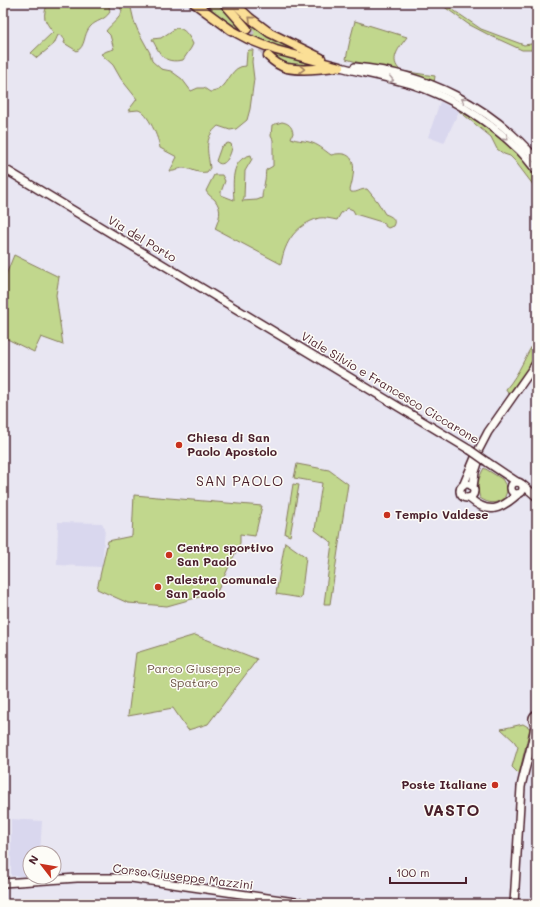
<svg xmlns="http://www.w3.org/2000/svg" width="540" height="907" font-family="Mali,sans-serif">
<style>
.built{fill:#d9d7ee}
.green{fill:#c1d78d;stroke:#867b5c}
.lines{fill:none;stroke-linecap:round;stroke-linejoin:round}
.primary-tunnel{stroke:#c8beca;stroke-width:8;stroke-dasharray:8 4;stroke-linecap:butt}
.secondary-casing{stroke:#4a1f2b;stroke-width:10}
.primary-casing{stroke:#4a1f2b;stroke-width:11}
.secondary{stroke:#fdfcf7;stroke-width:7}
.primary{stroke:#fbdf96;stroke-width:8}
.secondary-bridge-casing{stroke:#4a1f2b;stroke-width:10;stroke-linecap:butt}
.secondary-bridge{stroke:#fdfcf7;stroke-width:7}
.oneway{stroke:#a27f60}
.oneway2{stroke:#ac999b}
.poi-dot{fill:#c8321e;stroke:#fdfcf7;stroke-width:1.5}
.labels{text-anchor:middle;stroke-width:3;stroke-linejoin:round;paint-order:stroke}
.street-label{font-size:12px;fill:#4a1f2b;stroke:#fdfcf7}
.poi-label{font-size:12px;font-weight:bold;fill:#4a1f2b;stroke:#fdfcf7;text-anchor:start}
.park-label{font-size:12px;fill:#6e5648;stroke:#fdfcf7}
.quarter-label{font-size:14px;letter-spacing:1px;fill:#4a1f2b;stroke:#fdfcf7}
.district-label{font-size:16px;font-weight:bold;letter-spacing:1px;fill:#4a1f2b;stroke:#fdfcf7}
</style>
<rect width="100%" height="100%" fill="#e8e6f2"/>
<filter id="ink" filterUnits="userSpaceOnUse"><feTurbulence type="fractalNoise" baseFrequency=".025" numOctaves="2"/><feDisplacementMap in="SourceGraphic" scale="8" xChannelSelector="R" yChannelSelector="G"/><feConvolveMatrix kernelMatrix="1 2 1 2 8 2 1 2 1" color-interpolation-filters="sRGB"/></filter>
<g filter="url(#ink)">
<g class="built">
<polygon points="440,102 459,111 444,143 428,137"/>
<polygon points="58,522 102,523 105,529 102,567 57,565"/>
<polygon points="11,819 42,821 40,853 30,853 30,876 11,876"/>
</g>
<g class="green">
<path d="M48,3H106L109,6L110,12C104,21 96,20 90,27C83,35 86,46 77,51L64,43L65,40L61,35H58L54,44L37,58L31,53L53,32C44,20 42,17 48,3Z"/>
<path d="M117,3H128L131,8L134,21L138,31L150,53L152,61L161,69L171,71L182,79L191,91L198,88H204L210,92C213,92 217,91 220,89C230,82 231,66 246,66L247,52L249,50H253L252,62L254,79L250,109L247,120L236,129L230,130L218,126C203,138 208,152 210,168L207,172C196,174 192,168 183,168C178,168 176,172 170,171L177,157L160,148C159,139 148,112 138,110C135,110 131,111 128,111L137,99L121,79L113,65L101,54L107,51L114,49L110,35L106,31C111,24 120,19 122,11Z"/>
<polygon points="205,3 220,3 246,33 218,15"/>
<polygon points="227,3 232,3 297,50 295,52 259,41 254,36"/>
<polygon points="439,3 443,3 481,29 524,45 531,44 537,40 537,47 531,50 522,50 489,35 468,24"/>
<path d="M355,21L407,37C399,48 388,60 401,71L435,76L434,83L346,59L350,40Z"/>
<path d="M176,28C185,28 189,36 193,44L191,48L183,60C163,64 160,54 152,39L161,38Z"/>
<path d="M267,51L322,66C299,67 284,70 267,51Z"/>
<path d="M459,111C482,122 526,156 536,180C537,183 537,187 537,190L515,161L510,156L504,154L497,149L491,137Z"/>
<path d="M282,122C288,123 292,126 293,133L291,138C297,141 302,140 309,142C318,144 324,150 331,155C359,148 355,171 350,190L351,192C358,193 359,189 367,189L377,201L385,214C391,216 397,219 393,226L388,228L385,226V223L355,214L353,210L348,208L341,213L337,220C332,219 324,217 319,218C296,225 285,241 281,264L215,229C219,218 223,211 215,200C212,197 208,195 206,191L214,175H222L225,181L221,192V195L234,200C233,184 230,159 251,155L252,159L245,171L244,198L242,201L257,200L262,198C262,192 264,187 265,180C266,177 265,174 266,170L273,166V140L271,136L272,125Z"/>
<path d="M228,143L231,144L232,147C231,155 224,170 216,161L221,147Z"/>
<polygon points="14,255 59,277 56,295 63,345 41,337 34,352 3,337 3,282"/>
<path d="M537,338V356L511,395L507,392L506,389C520,373 525,355 537,338Z"/>
<polygon points="297,464 329,470 348,484 330,604 324,604 332,543 315,530 322,483 294,478"/>
<path d="M484,468L502,479L508,489L504,499C495,504 489,504 480,498C476,486 478,479 484,468Z"/>
<polygon points="293,484 299,485 290,536 285,534"/>
<polygon points="134,495 262,506 255,536 240,534 240,543 217,592 167,606 128,603 97,589 108,541 132,536"/>
<polygon points="285,542 306,557 301,598 276,594"/>
<polygon points="195,635 257,659 256,661 208,724 188,730 173,708 128,716 136,653"/>
<polygon points="523,724 530,728 519,774 512,767 518,747 514,741 501,729"/>
</g>
<g class="lines">
<polyline class="primary-tunnel" points="247,29 268,56"/>
<defs>
<g id="secondary">
<path d="M340,67C363,73 388,77 411,84C451,97 489,121 519,150C526,157 531,164 537,171"/>
<path d="M355,67C426,73 491,106 537,160"/>
<polyline points="3,168 470,450"/>
<polyline points="487,462 517,482"/>
<circle cx="517" cy="488" r="6"/>
<circle cx="467" cy="491" r="7"/>
<polyline points="523,485 537,497"/>
<polyline points="463,486 477,453 488,432 537,362"/>
<polyline points="473,487 475,472 479,460"/>
<path d="M469,498C489,515 500,510 518,494"/>
<path d="M537,714C532,716 531,722 537,725"/>
<polyline points="3,883 77,878 131,878 309,904"/>
<path d="M514,904L521,787C525,766 533,746 535,724"/>
</g>
<g id="primary">
<polyline points="194,3 231,30 248,39 276,50 340,67"/>
<polyline points="224,3 247,29"/>
<polyline points="234,3 250,18 270,33 321,58"/>
<path d="M268,56C273,61 279,66 287,68C302,71 320,69 335,67"/>
</g>
</defs>
<use href="#secondary" class="secondary-casing"/>
<use href="#primary" class="primary-casing"/>
<use href="#secondary" class="secondary"/>
<use href="#primary" class="primary"/>
<defs>
<polyline id="secondary-bridge" points="470,450 487,462"/>
</defs>
<use href="#secondary-bridge" class="secondary-bridge-casing"/>
<use href="#secondary-bridge" class="secondary-bridge"/>
</g>
<defs><path id="oneway-chevron" d="M-2-3.5L2.5 0L-2 3.5" fill="none" stroke-width="1.6" stroke-linecap="round" stroke-linejoin="round"/></defs>
<g class="oneway">
<use href="#oneway-chevron" transform="translate(251 19) rotate(-139)"/>
<use href="#oneway-chevron" transform="translate(302 69) rotate(1)"/>
</g>
<g class="oneway2">
<use href="#oneway-chevron" transform="translate(391 80) rotate(14)"/>
<use href="#oneway-chevron" transform="translate(464 100) rotate(-150)"/>
<use href="#oneway-chevron" transform="translate(506 138) rotate(41)"/>
</g>
</g>
<g class="poi-dot">
<circle cx="179" cy="445" r="4"/>
<circle cx="387" cy="515" r="4"/>
<circle cx="169" cy="555" r="4"/>
<circle cx="158" cy="587" r="4"/>
<circle cx="495" cy="785" r="4"/>
</g>
<g class="labels">
<g class="street-label">
<text transform="translate(142 239) rotate(31)" y="4">Via del Porto</text>
<text transform="translate(390 388) rotate(31)" y="4">Viale Silvio e Francesco Ciccarone</text>
<text transform="translate(183 877) rotate(7)" y="4">Corso Giuseppe Mazzini</text>
</g>
<g class="poi-label">
<text x="187" y="442">Chiesa di San<tspan x="187" dy="14">Paolo Apostolo</tspan></text>
<text x="395" y="519">Tempio Valdese</text>
<text x="177" y="552">Centro sportivo<tspan x="177" dy="14">San Paolo</tspan></text>
<text x="166" y="584">Palestra comunale<tspan x="166" dy="14">San Paolo</tspan></text>
<text x="487" y="789" text-anchor="end">Poste Italiane</text>
</g>
<g class="park-label">
<text x="194" y="673">Parco Giuseppe<tspan x="194" dy="14">Spataro</tspan></text>
</g>
<g class="quarter-label">
<text x="240" y="486">SAN PAOLO</text>
</g>
<g class="district-label">
<text x="452" y="816">VASTO</text>
</g>
</g>
<rect width="540" height="907" fill="none" stroke="#fdfcf7" stroke-width="16"/>
<rect x="8" y="8" width="524" height="891" fill="none" stroke="#4a1f2b" stroke-width="1.5" filter="url(#ink)"/>
<g transform="translate(42 865) rotate(301)"><circle r="19" fill="#fdfcf7" stroke="#b5a4a5"/>
<path d="M0-3L7 15L0 10L-7 15Z" fill="#c8321e"/>
<text y="-6" font-size="11" font-weight="bold" text-anchor="middle" fill="#4a1f2b">N</text>
</g>
<path d="M390 877v6h76v-6" fill="none" stroke="#4a1f2b" stroke-width="2"/>
<text x="396" y="877" font-size="12" fill="#4a1f2b" stroke="#fdfcf7" stroke-width="3" paint-order="stroke">100 m</text>
</svg>
